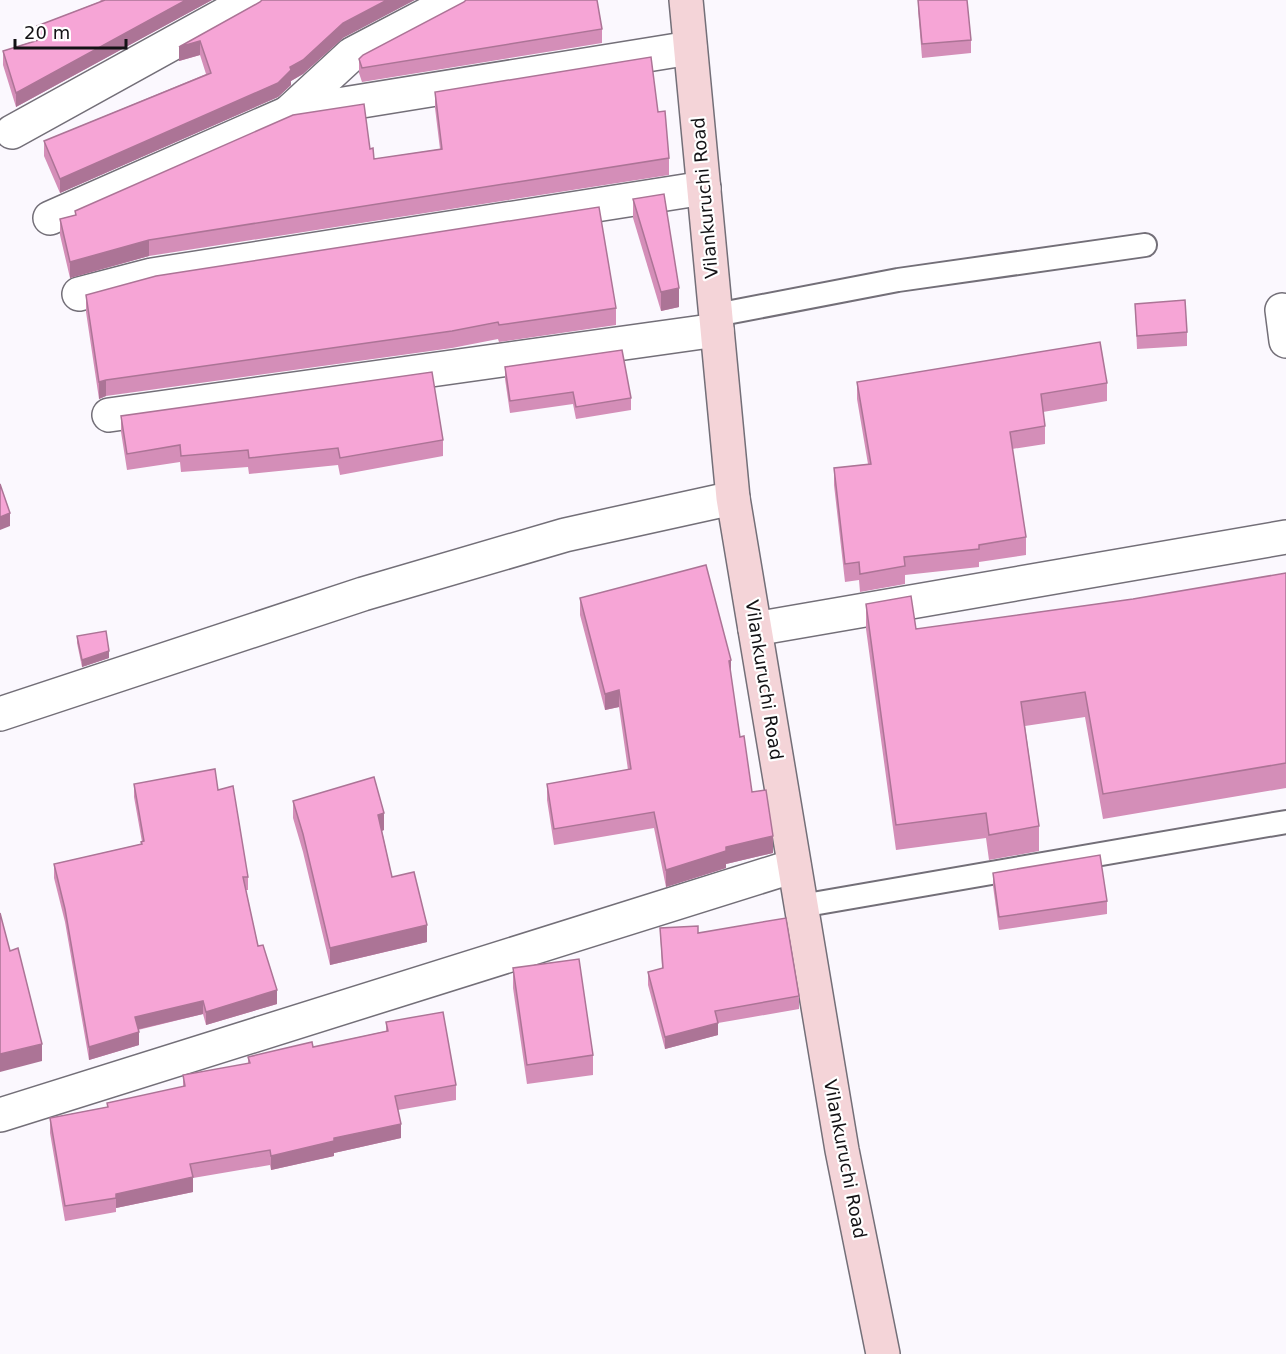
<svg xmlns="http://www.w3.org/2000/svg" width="1286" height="1354" font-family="'DejaVu Sans',sans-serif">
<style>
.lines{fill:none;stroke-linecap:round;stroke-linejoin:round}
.service-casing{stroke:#736f78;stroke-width:26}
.minor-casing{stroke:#736f78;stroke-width:36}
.secondary-casing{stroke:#736f78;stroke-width:36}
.service{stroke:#fff;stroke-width:22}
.minor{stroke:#fff;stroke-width:33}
.secondary{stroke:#f4d4d8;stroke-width:33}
.wall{fill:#d48eb8}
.shaded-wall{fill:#ac7496}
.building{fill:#f6a5d6;stroke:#ac7496;stroke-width:1.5}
.labels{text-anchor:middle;stroke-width:4.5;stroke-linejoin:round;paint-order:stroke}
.street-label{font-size:18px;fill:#131215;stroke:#fff}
</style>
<rect width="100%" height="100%" fill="#fbf8fe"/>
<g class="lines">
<defs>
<g id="service">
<polyline points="716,315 898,280 1145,245"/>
<polyline points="801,906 1286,822"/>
</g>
<g id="minor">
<polyline points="288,113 352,54 455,0"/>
<polyline points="12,132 251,0"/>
<polyline points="50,218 288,113 690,48"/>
<polyline points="79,294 152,275 704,188"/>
<polyline points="1282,310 1286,341"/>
<polyline points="109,415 717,330"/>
<polyline points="755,629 1286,537"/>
<polyline points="0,714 363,594 565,535 733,498"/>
<polyline points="0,1115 794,866"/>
</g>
<polyline id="secondary" points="686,0 733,498 842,1150 883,1354"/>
</defs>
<use href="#service" class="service-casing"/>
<use href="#minor" class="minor-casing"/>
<use href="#secondary" class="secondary-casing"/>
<use href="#service" class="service"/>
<use href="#minor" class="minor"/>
<use href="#secondary" class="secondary"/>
</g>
<g class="wall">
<polygon points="100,0 212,0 16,107 3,65 3,51 37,40 37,26 101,1"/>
<polygon points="918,0 971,40 971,53 922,58 918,10"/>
<polygon points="260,2 343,38 303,74 291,81 291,85 278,97 60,193 44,156 44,141 206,74 200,55 179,61 179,47"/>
<polygon points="464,2 602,29 602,43 362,82 359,73 359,59"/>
<polygon points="435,92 658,112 669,158 669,175 149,256 70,278 60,235 60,219 75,215 75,211 370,149 374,159 440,149 435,108"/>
<polygon points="633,199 679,307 661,311 633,218"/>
<polygon points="86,295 616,308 616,325 499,342 498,339 452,348 106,396 99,399 86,312"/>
<polygon points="1135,304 1187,332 1187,346 1137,349"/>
<polygon points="505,367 631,398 631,410 576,419 573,404 510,413 505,379"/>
<polygon points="857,382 1107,383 1107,401 1043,412 1045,426 1045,444 1012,449 1026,537 1026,555 979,562 979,567 905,575 905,584 860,592 859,580 845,582 834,485 834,468 868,464 857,399"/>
<polygon points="121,416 443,440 443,456 340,475 338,465 249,474 248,467 181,472 180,462 127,470 121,432"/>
<polygon points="1286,573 1286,788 1103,819 1085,717 1025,726 1039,826 1039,851 989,860 986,838 896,850 866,629 866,604 916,629 1133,599"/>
<polygon points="580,598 731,677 740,737 752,792 773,853 726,864 726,868 666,887 654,828 554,845 547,800 547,784 628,770 619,707 605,710 580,615"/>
<polygon points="77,636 109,658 82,667 77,643"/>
<polygon points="134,784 218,790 248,877 248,890 246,890 258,946 277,1004 206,1025 203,1014 138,1030 139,1045 89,1060 65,922 54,878 54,864 141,844 142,842 134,797"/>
<polygon points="293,801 384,830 382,831 392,877 427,942 330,965 303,852 293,818"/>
<polygon points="993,873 1107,901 1107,914 999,930 993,886"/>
<polygon points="660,928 698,933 799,996 799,1009 718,1023 718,1035 665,1049 648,985 648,972 662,968"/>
<polygon points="513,968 593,1055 593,1075 527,1084 513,988"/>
<polygon points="386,1022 456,1085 456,1100 398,1110 401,1138 334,1153 334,1156 271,1170 270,1165 193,1178 193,1192 116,1208 116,1212 65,1221 50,1133 50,1118 107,1107 107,1103 183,1087 183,1075 248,1064 248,1057 313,1047 386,1031"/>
</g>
<g class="shaded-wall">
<polygon points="186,0 212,0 16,107 16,93"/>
<polygon points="387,0 415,0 343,38 303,74 291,81 291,85 278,97 60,193 60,179 290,67 343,23"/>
<polygon points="200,41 200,55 179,61 179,47"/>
<polygon points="149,240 149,256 70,278 70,262"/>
<polygon points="679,288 679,307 661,311 661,292"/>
<polygon points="106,380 106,396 99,399 99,382"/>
<polygon points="10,513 10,526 0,530 0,517"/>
<polygon points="109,651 109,658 82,667 82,660"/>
<polygon points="731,660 731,677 729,678 729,661"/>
<polygon points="619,690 619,707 605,710 605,694"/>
<polygon points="384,813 384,830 378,832 378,815"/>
<polygon points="773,836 773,853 726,864 726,868 666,887 666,870 726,847"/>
<polygon points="427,925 427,942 330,965 330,948"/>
<polygon points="277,990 277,1004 206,1025 206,1012"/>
<polygon points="203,1001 203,1014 135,1030 135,1017"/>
<polygon points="718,1023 718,1035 665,1049 665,1037"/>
<polygon points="139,1032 139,1045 89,1060 89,1047"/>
<polygon points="42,1044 42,1061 0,1072 0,1054"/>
<polygon points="401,1124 401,1138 334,1153 334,1156 271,1170 271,1156 334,1138"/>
<polygon points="193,1177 193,1192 116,1208 116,1194"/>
</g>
<g class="building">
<polygon points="105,0 186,0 16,93 3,51 42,39 37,26"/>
<polygon points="262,0 387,0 343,23 303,60 290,67 291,70 278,83 60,179 44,141 211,73 200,41 179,47 260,2"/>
<polygon points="466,0 597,0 602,29 362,68 359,59 363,55 464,2"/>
<polygon points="918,0 967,0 971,40 922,44"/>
<polygon points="651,57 658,112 665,111 669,158 149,240 70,262 60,219 76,215 75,211 293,115 364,104 370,149 373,148 374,159 442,149 435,92"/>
<polygon points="664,194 679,288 661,292 633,199"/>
<polygon points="599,207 616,308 499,325 498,322 452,331 106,380 99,382 86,295 156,276"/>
<polygon points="1185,300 1187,332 1137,336 1135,304"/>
<polygon points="1100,342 1107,383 1041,394 1045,426 1010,432 1026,537 979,545 979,549 904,557 905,566 860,574 859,562 845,564 834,468 871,464 857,382"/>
<polygon points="622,350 631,398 576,407 573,392 510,401 505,367"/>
<polygon points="432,372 443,440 340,458 338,448 249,458 248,450 181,456 180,445 127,454 121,416"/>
<polygon points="0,484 10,513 0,517"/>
<polygon points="706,565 731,660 729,661 740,737 744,736 752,792 766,790 773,836 726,847 726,851 666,870 654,812 554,829 547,784 631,769 619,690 605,694 580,598"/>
<polygon points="1286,573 1286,763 1103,794 1085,692 1021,702 1039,826 989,835 986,813 896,825 866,604 911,596 916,629 1133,599"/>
<polygon points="106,631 109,651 82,660 77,636"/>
<polygon points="215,769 218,790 233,786 248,877 243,877 258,946 263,945 277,990 206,1012 203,1001 135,1017 139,1032 89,1047 65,909 54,864 142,844 141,842 144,841 134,784"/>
<polygon points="374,777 384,813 378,815 392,877 414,872 427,925 330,948 303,834 293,801"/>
<polygon points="1100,855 1107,901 999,917 993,873"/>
<polygon points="0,913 10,951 18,948 42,1044 0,1054"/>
<polygon points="786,918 799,996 715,1011 718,1023 665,1037 648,972 663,968 660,928 698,926 698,933"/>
<polygon points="579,959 593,1055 527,1065 513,968"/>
<polygon points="443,1012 456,1085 395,1096 401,1124 334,1138 334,1141 271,1156 270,1150 190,1164 193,1177 116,1194 116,1198 65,1206 50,1118 108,1107 107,1103 185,1086 183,1075 250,1063 248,1057 312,1042 313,1047 388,1031 386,1022"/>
</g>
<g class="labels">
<g class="street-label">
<text transform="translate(705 198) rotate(-95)" y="6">Vilankuruchi Road</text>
<text transform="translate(764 680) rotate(81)" y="6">Vilankuruchi Road</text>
<text transform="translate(845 1159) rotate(79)" y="6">Vilankuruchi Road</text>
</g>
</g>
<path d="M15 39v9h111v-9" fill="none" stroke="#131215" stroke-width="3"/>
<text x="24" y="39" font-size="18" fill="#131215" stroke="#ffffff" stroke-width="4.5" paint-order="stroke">20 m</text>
</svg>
